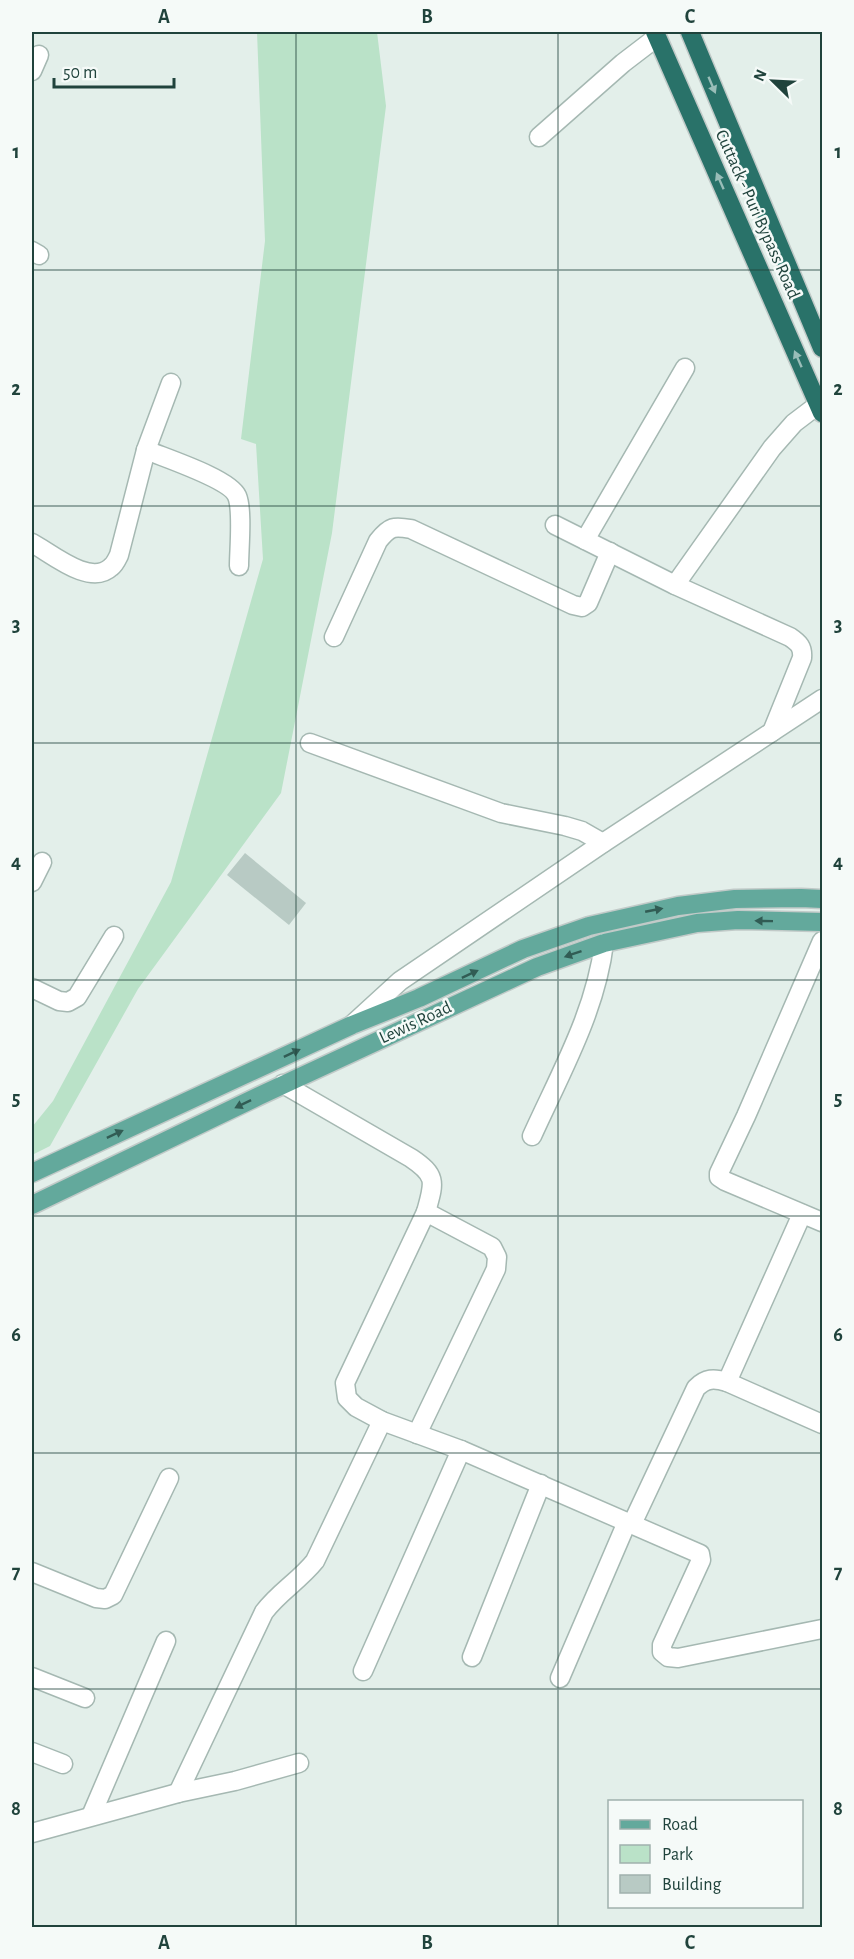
<svg xmlns="http://www.w3.org/2000/svg" width="854" height="1959" font-family="'Alegreya Sans',sans-serif">
<style>
.green{fill:#bae2c8}
.building{fill:#b8cac4}
.lines{fill:none;stroke-linecap:round;stroke-linejoin:round}
.minor-casing{stroke:#a5b8b2;stroke-width:21}
.major-casing{stroke:#c1cac8;stroke-width:21}
.highway-casing{stroke:#c1cac8;stroke-width:21}
.minor{stroke:#fff;stroke-width:18}
.major{stroke:#63a99c;stroke-width:18}
.highway{stroke:#297269;stroke-width:18}
.oneway{fill:#99bdb8}
.oneway2{fill:#315c54}
.grid{fill:none;stroke:#20433c;stroke-width:1.5;stroke-opacity:0.55}
.labels{text-anchor:middle;stroke-width:5;stroke-linejoin:round;paint-order:stroke}
.street-label{font-size:18px;fill:#20433c;stroke:#f5faf8}
.neatline{fill:none;stroke:#20433c;stroke-width:2}
.grid-label{font-size:20px;text-anchor:middle;font-weight:bold;fill:#20433c}
</style>
<rect width="100%" height="100%" fill="#e3efea"/>
<polygon class="green" points="257,32 377,32 386,106 332,533 281,793 138,989 50,1146 32,1155 32,1127 53,1101 171,882 263,559 256,444 241,439 265,241"/>
<polygon class="building" points="245,853 306,903 289,925 227,875"/>
<g class="lines">
<defs>
<g id="minor">
<polyline points="32,71 39,55"/>
<polyline points="539,137 623,63 657,37"/>
<polyline points="32,251 39,255"/>
<path d="M146,450C165,458 230,479 237,496C243,510 239,549 239,566"/>
<path d="M555,525L675,585L790,637C799,643 803,647 802,658L772,732"/>
<polyline points="585,540 685,368"/>
<path d="M32,543C51,553 90,587 111,567C115,564 117,559 119,555L146,450L171,383"/>
<polyline points="675,585 772,448 794,423 819,404"/>
<path d="M334,637L378,541C390,526 394,526 411,529L573,605L582,607L588,603L610,552"/>
<polyline points="310,743 501,813 565,826 582,831 603,843"/>
<polyline points="32,882 42,862"/>
<polyline points="822,941 746,1116 719,1173 719,1177 725,1181 822,1222"/>
<polyline points="32,988 59,1001 68,1002 77,997 114,936"/>
<polyline points="353,1024 400,981 603,843 822,699"/>
<path d="M283,1084L411,1158C438,1176 434,1183 426,1212L345,1383L347,1398L356,1407L382,1421L461,1450L700,1554L701,1560L662,1645V1652L668,1657L678,1658L822,1629"/>
<path d="M532,1136C560,1074 596,1011 604,943"/>
<polyline points="727,1382 802,1214"/>
<polyline points="417,1434 496,1269 497,1257 492,1247 426,1212"/>
<path d="M632,1524L696,1388C706,1378 714,1378 727,1382L822,1424"/>
<polyline points="32,1572 96,1598 105,1599 113,1595 169,1478"/>
<polyline points="472,1657 541,1484"/>
<polyline points="363,1671 461,1450"/>
<polyline points="32,1677 85,1698"/>
<polyline points="560,1678 627,1522"/>
<polyline points="32,1752 63,1764"/>
<path d="M178,1793L264,1612C279,1592 299,1581 315,1561L382,1421"/>
<polyline points="91,1816 166,1641"/>
<polyline points="32,1833 178,1793 235,1781 299,1763"/>
</g>
<g id="major">
<polyline points="32,1173 352,1025 419,998 523,949 589,926 678,906 735,899 801,898 822,899"/>
<polyline points="32,1205 259,1096 537,967 604,943 697,923 738,920 822,922"/>
</g>
<g id="highway">
<polyline points="655,32 822,413"/>
<polyline points="690,32 822,348"/>
</g>
</defs>
<use href="#minor" class="minor-casing"/>
<use href="#major" class="major-casing"/>
<use href="#highway" class="highway-casing"/>
<use href="#minor" class="minor"/>
<use href="#major" class="major"/>
<use href="#highway" class="highway"/>
</g>
<defs><path id="oneway-solid" d="M-6-.8H1V-3.2L6.5 0L1 3.2V.8H-6Z" transform="scale(1.5)"/></defs>
<g class="oneway">
<use href="#oneway-solid" transform="translate(712 85) rotate(67)"/>
<use href="#oneway-solid" transform="translate(720 181) rotate(-114)"/>
<use href="#oneway-solid" transform="translate(798 359) rotate(-114)"/>
</g>
<g class="oneway2">
<use href="#oneway-solid" transform="translate(654 910) rotate(-11)"/>
<use href="#oneway-solid" transform="translate(764 921) rotate(-179)"/>
<use href="#oneway-solid" transform="translate(573 954) rotate(161)"/>
<use href="#oneway-solid" transform="translate(470 974) rotate(-25)"/>
<use href="#oneway-solid" transform="translate(292 1053) rotate(-25)"/>
<use href="#oneway-solid" transform="translate(243 1104) rotate(154)"/>
<use href="#oneway-solid" transform="translate(115 1134) rotate(-25)"/>
</g>
<path class="grid" d="M296,32V1928M558,32V1928M32,270H822M32,506H822M32,743H822M32,980H822M32,1216H822M32,1453H822M32,1689H822"/>
<g class="labels">
<g class="street-label">
<text transform="translate(758 214) rotate(66)" y="6">Cuttack - Puri Bypass Road</text>
<text transform="translate(415 1022) rotate(-25)" y="6">Lewis Road</text>
</g>
</g>
<rect width="854" height="1959" fill="none" stroke="#f5faf8" stroke-width="66"/>
<rect x="608" y="1800" width="195" height="108" fill="#f5faf8" stroke="#a0b1ad" stroke-width="1.5"/>
<rect x="620" y="1820" width="30" height="9" fill="#63a99c" stroke="#a0b1ad" stroke-width="1.5"/>
<text x="662" y="1830" font-size="18" fill="#20433c">Road</text>
<rect x="620" y="1845" width="30" height="18" fill="#bae2c8" stroke="#a0b1ad" stroke-width="1.5"/>
<text x="662" y="1860" font-size="18" fill="#20433c">Park</text>
<rect x="620" y="1875" width="30" height="18" fill="#b8cac4" stroke="#a0b1ad" stroke-width="1.5"/>
<text x="662" y="1890" font-size="18" fill="#20433c">Building</text>
<g transform="translate(773 81) rotate(294)" stroke="#f5faf8" stroke-width="4.5" paint-order="stroke">
<path d="M0-4.5L10 22L0 15L-10 22Z" fill="#20433c"/>
<text y="-9" font-size="16" font-weight="bold" text-anchor="middle" fill="#20433c">N</text>
</g>
<path d="M54 78v9h120v-9" fill="none" stroke="#20433c" stroke-width="3"/>
<text x="63" y="78" font-size="18" fill="#20433c" stroke="#f5faf8" stroke-width="4.5" paint-order="stroke">50 m</text>
<rect x="33" y="33" width="788" height="1893" class="neatline"/>
<g class="grid-label">
<text x="164" y="23">A</text>
<text x="427" y="23">B</text>
<text x="690" y="23">C</text>
<text x="16" y="158">1</text>
<text x="838" y="158">1</text>
<text x="16" y="395">2</text>
<text x="838" y="395">2</text>
<text x="16" y="631">3</text>
<text x="838" y="631">3</text>
<text x="16" y="868">4</text>
<text x="838" y="868">4</text>
<text x="16" y="1105">5</text>
<text x="838" y="1105">5</text>
<text x="16" y="1341">6</text>
<text x="838" y="1341">6</text>
<text x="16" y="1578">7</text>
<text x="838" y="1578">7</text>
<text x="16" y="1815">8</text>
<text x="838" y="1815">8</text>
<text x="164" y="1949">A</text>
<text x="427" y="1949">B</text>
<text x="690" y="1949">C</text>
</g>
</svg>
